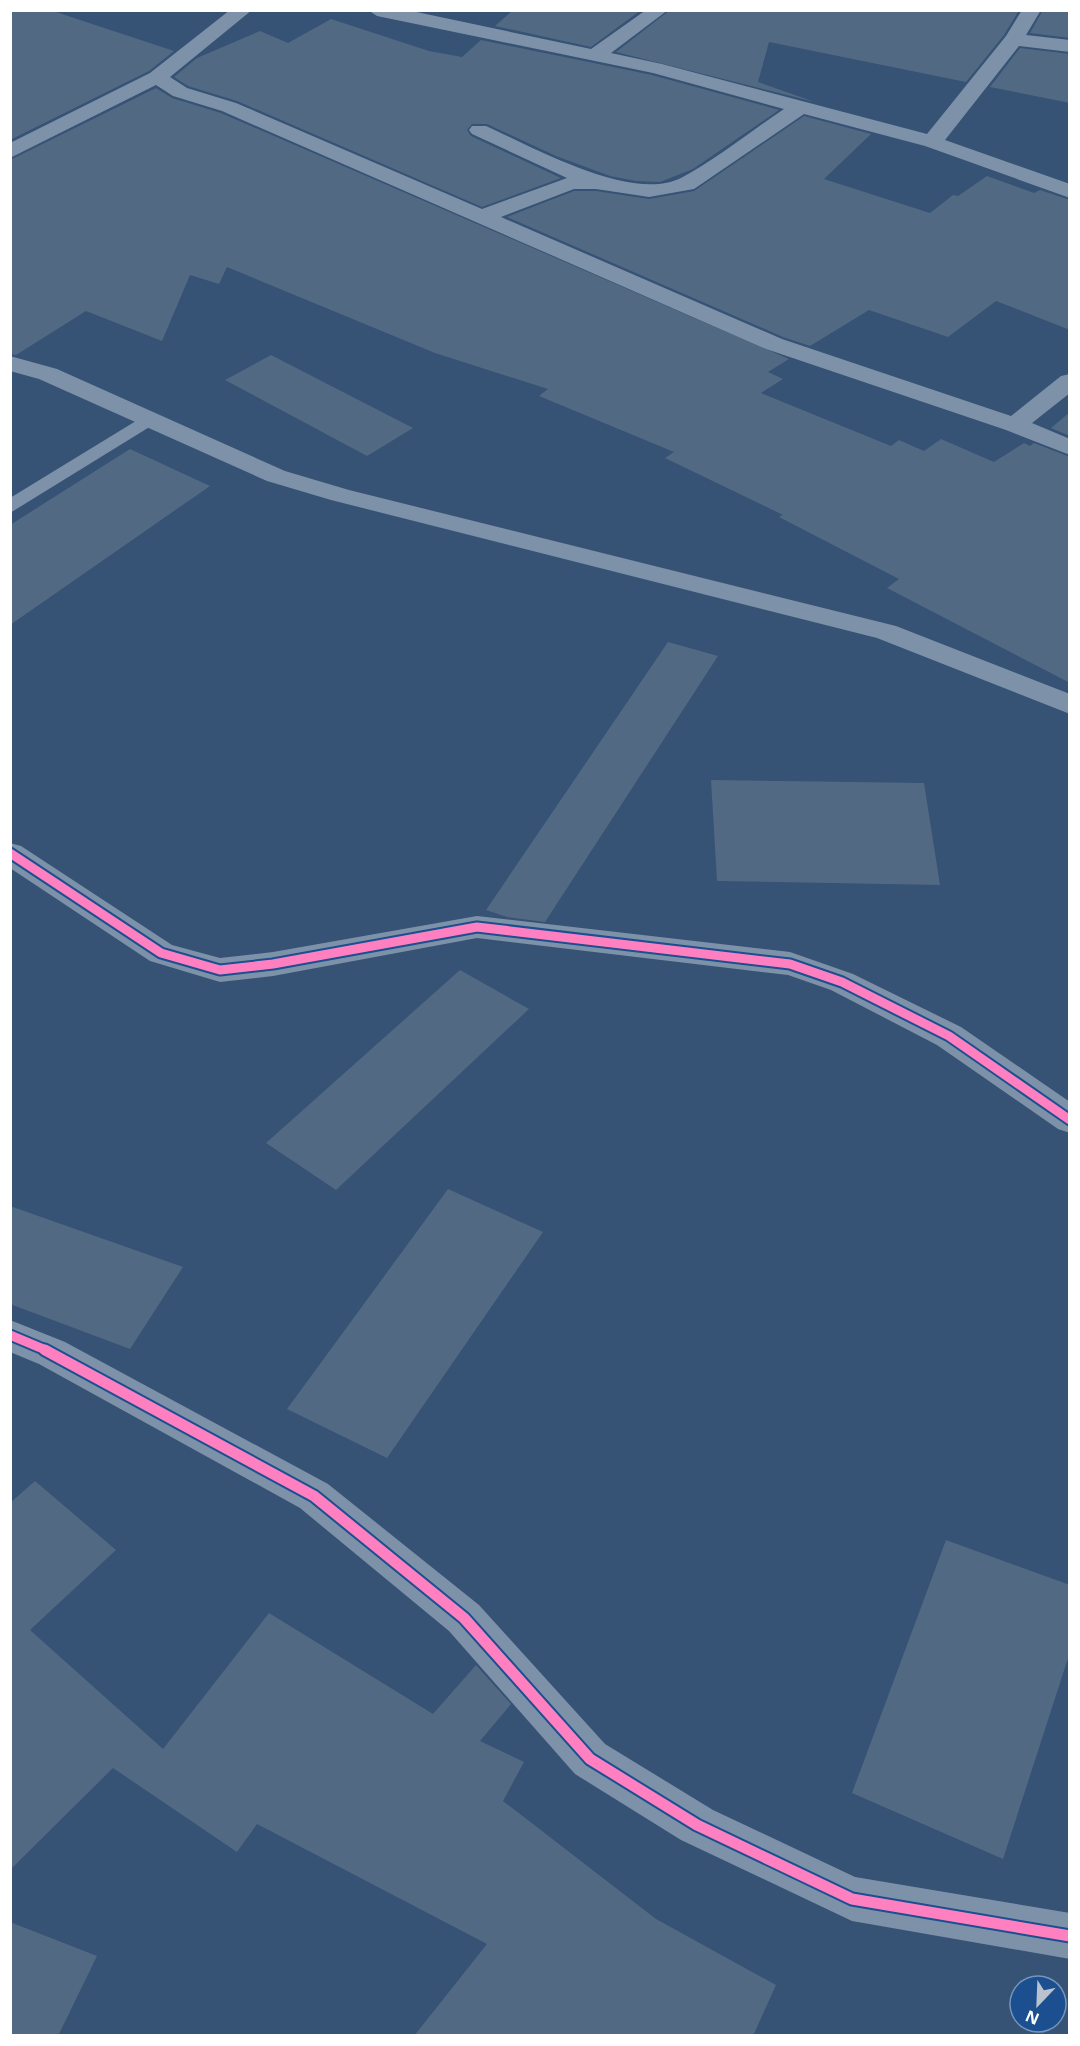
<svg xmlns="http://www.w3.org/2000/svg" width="1080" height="2046" font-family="'Noto Sans',sans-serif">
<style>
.building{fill:#526984}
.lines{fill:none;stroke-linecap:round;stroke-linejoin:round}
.service{fill:#7d92a8;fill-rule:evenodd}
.minor{fill:#7d92a8;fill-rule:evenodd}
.cycleway-far1-casing{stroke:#1b4f8f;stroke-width:13}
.cycleway-casing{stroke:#1b4f8f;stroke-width:15}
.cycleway-far1{stroke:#ff80c0;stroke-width:9}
.cycleway{stroke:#ff80c0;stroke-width:11}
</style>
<rect width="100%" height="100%" fill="#365274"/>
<g class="building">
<polygon points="10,10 50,10 174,51 149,71 10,140"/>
<polygon points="513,10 641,10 591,47 495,26"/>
<polygon points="670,10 1019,10 1004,35 966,82 769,42 758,82 815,102 616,52"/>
<polygon points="1043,10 1070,10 1070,38 1030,33"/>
<polygon points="331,19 429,51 462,57 481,40 652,75 779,110 693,169 660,182 636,181 610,176 556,156 487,124 472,124 467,130 471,136 561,178 482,207 237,101 188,86 174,77 197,58 260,31 288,43"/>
<polygon points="1020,48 1070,54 1070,103 990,87"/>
<polygon points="156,88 172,98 221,113 789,359 768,372 783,379 761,393 891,446 899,440 924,451 941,439 994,462 1024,443 1030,446 1034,443 1070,457 1070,683 887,588 899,579 779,517 783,515 665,458 674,452 539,396 548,389 435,353 227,267 219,284 190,275 162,341 86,311 16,355 10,354 10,160"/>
<polygon points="804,116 871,134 824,179 930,213 953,195 958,196 987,176 1034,193 1040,190 1070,200 1070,330 996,301 948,337 869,310 810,346 783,337 507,217 574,191 596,191 649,199 694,191"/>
<polygon points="271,355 413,428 367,456 225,380"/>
<polygon points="1070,412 1070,436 1051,428"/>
<polygon points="130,449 210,486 10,625 10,525"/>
<polygon points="668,642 718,656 545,922 507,917 486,910"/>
<polygon points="711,780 924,783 940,885 717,881"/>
<polygon points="460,970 529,1009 336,1190 266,1143"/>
<polygon points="448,1189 543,1232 387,1458 287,1409"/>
<polygon points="10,1206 183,1267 130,1349 10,1304"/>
<polygon points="35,1481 116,1550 30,1630 163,1749 269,1613 433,1714 476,1665 511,1704 480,1741 524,1762 503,1801 656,1919 776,1985 753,2036 414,2036 487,1944 257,1824 237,1852 113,1768 10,1870 10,1503"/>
<polygon points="946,1540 1070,1585 1070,1652 1003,1859 852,1793"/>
<polygon points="10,1922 97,1956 58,2036 10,2036"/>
</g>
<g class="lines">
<polygon class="service" points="149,413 156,415 159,419 156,423 10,513 10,498"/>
<g class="minor">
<path d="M230,10H252L170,77L187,88L236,103L482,209L567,178L472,134L469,130L472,126H486C533,147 631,203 681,178C717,159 751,131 784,109L653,73L377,16L368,10H407L591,49L646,10H668L611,53L662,64L927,134L1006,36L1022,10H1041L1026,35L1070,40V52L1019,46L945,140L1070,184V198L925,146L804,114L694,189L649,197L596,189H574L501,217L782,339L1011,416L1061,376L1070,374V393L1032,423L1070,439V455L1006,430L766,349L222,111L173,96L156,85L10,158V143L150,73Z"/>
<polygon points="10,356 57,369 285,471 349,490 896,626 1070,694 1070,714 877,638 331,500 267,481 39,379 10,371"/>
<polygon points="10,843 21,846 172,945 220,958 273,952 477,916 790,952 853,974 961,1027 1070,1102 1070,1133 1058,1129 937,1045 831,990 788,975 477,938 273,976 220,982 150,961 10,868"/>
<polygon points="10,1320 65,1342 328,1484 479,1605 605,1744 713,1810 855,1877 1070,1913 1070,1959 852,1921 681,1840 575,1774 449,1631 300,1508 39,1364 10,1352"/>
</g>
<defs>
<g id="cycleway-far1">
<polyline points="10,853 161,953 220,970 273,964 477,927 790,964 842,982 949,1036 1070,1120"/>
<polyline points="10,1335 48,1351"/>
</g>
<polyline id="cycleway" points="45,1350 314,1496 464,1618 590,1759 697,1825 852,1899 1070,1936"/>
</defs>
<use href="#cycleway-far1" class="cycleway-far1-casing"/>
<use href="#cycleway" class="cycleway-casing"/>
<use href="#cycleway-far1" class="cycleway-far1"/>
<use href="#cycleway" class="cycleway"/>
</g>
<rect width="1080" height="2046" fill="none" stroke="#ffffff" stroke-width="24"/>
<g transform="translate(1038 2004) rotate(203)"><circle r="28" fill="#1b4f8f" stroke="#7695bc" stroke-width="1.5"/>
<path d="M0-4.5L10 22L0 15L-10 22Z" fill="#b9c2ce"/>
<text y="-9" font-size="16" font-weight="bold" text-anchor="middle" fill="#ffffff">N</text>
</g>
</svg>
